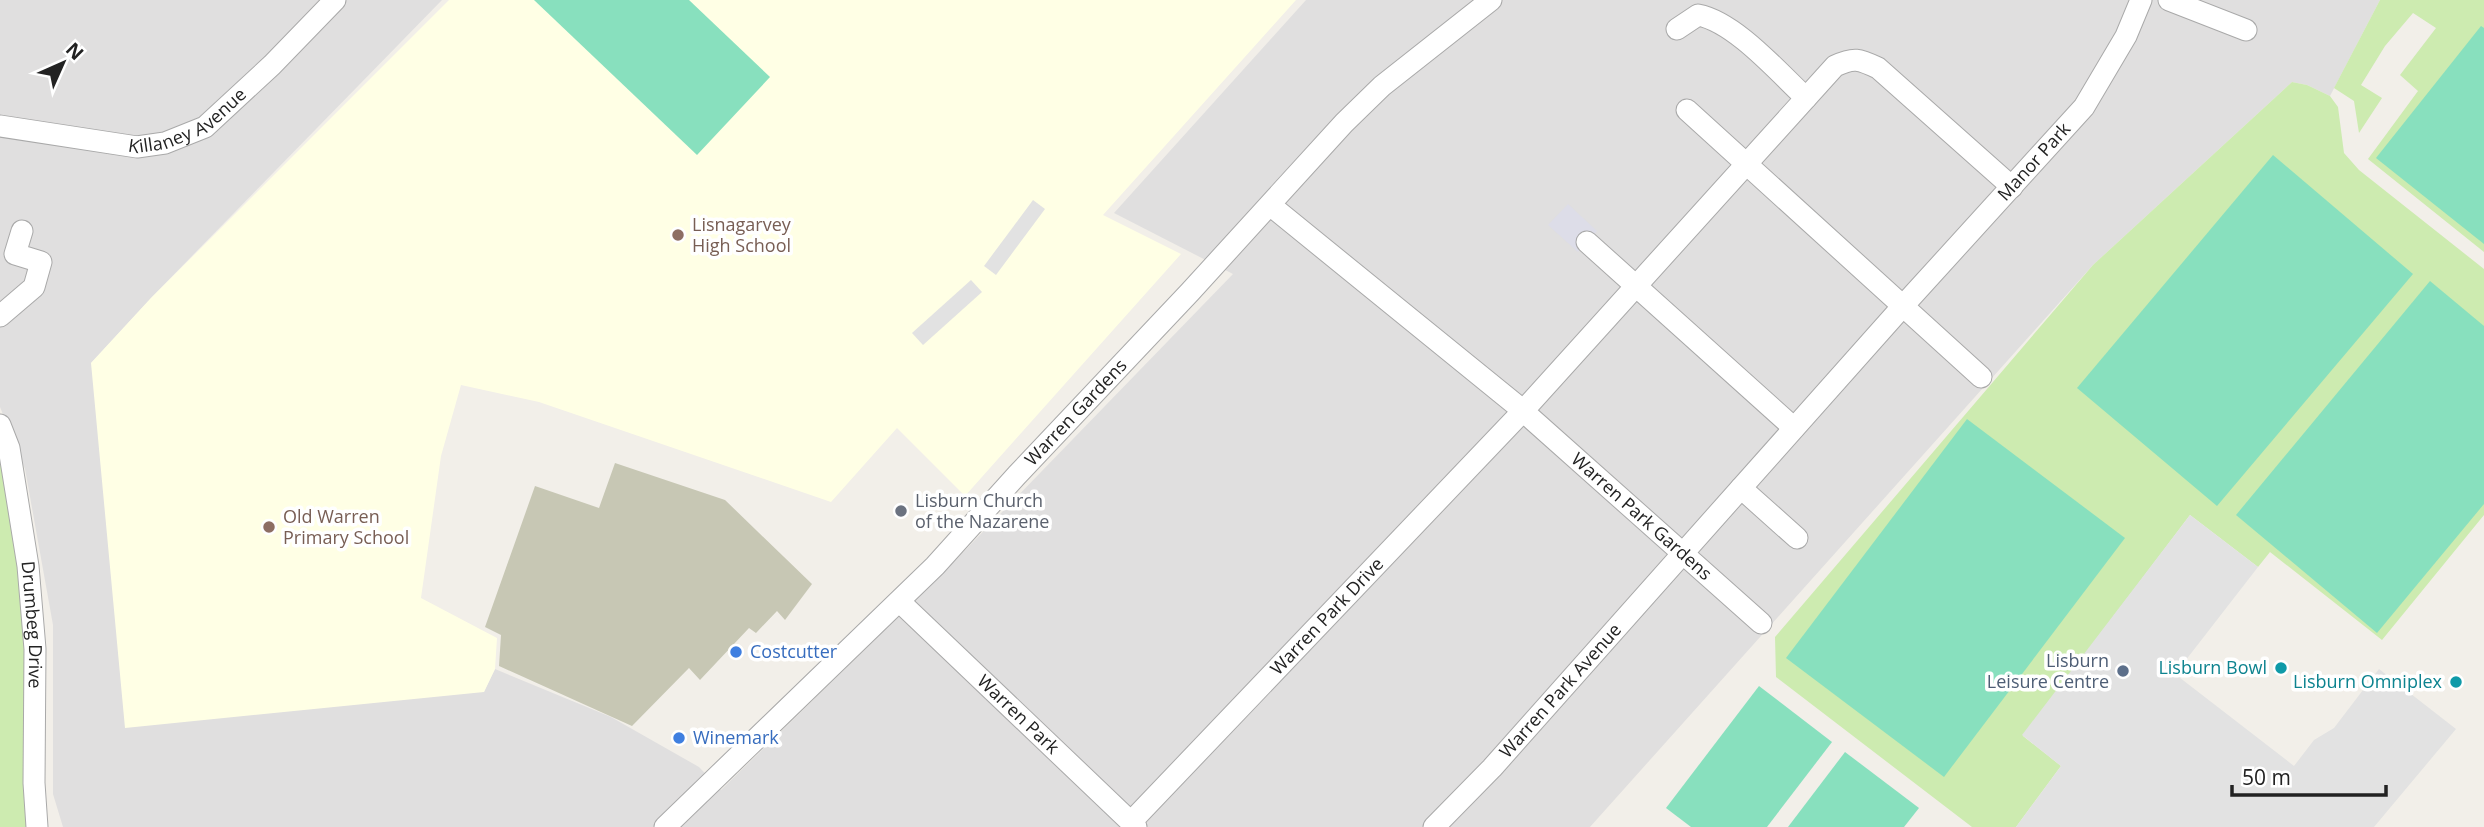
<svg xmlns="http://www.w3.org/2000/svg" width="2484" height="827" font-family="'Open Sans',sans-serif">
<style>
.residential{fill:#e0dfdf}
.education{fill:#ffffe5}
.construction{fill:#c7c7b4}
.grass{fill:#cdebb0}
.pitch{fill:#88e0be}
.parking{fill:#e2e2e2}
.plaza{fill:#dddde8}
.lines{fill:none;stroke-linecap:round;stroke-linejoin:round}
.minor-casing{stroke:#a9a9a9;stroke-width:23}
.minor{stroke:#fff;stroke-width:21}
.education-dot{fill:#8d6e63;stroke:#fff;stroke-width:2.5}
.worship-dot{fill:#6b7280;stroke:#fff;stroke-width:2.5}
.shop-dot{fill:#3f7fe0;stroke:#fff;stroke-width:2.5}
.culture-dot{fill:#0f9aa8;stroke:#fff;stroke-width:2.5}
.service-dot{fill:#5c6f8a;stroke:#fff;stroke-width:2.5}
.labels{text-anchor:middle;stroke-width:7;stroke-linejoin:round;paint-order:stroke}
.street-label{font-size:18px;fill:#222;stroke:#fff}
.education-label{font-size:18px;fill:#785e54;stroke:#fff;text-anchor:start}
.worship-label{font-size:18px;fill:#5b616d;stroke:#fff;text-anchor:start}
.shop-label{font-size:18px;fill:#366cbe;stroke:#fff;text-anchor:start}
.service-label{font-size:18px;fill:#4e5e75;stroke:#fff;text-anchor:end}
.culture-label{font-size:18px;fill:#0d838f;stroke:#fff;text-anchor:end}
</style>
<rect width="100%" height="100%" fill="#f2efe9"/>
<polygon class="residential" points="0,0 442,0 151,298 91,363 484,692 495,669 611,717 699,767 721,790 941,575 1233,274 1114,213 1306,0 2380,0 2330,96 2307,85 2292,82 2093,265 1590,827 63,827 53,794 53,625 25,469 0,407"/>
<polygon class="education" points="449,0 1296,0 1103,215 1181,254 965,496 897,428 831,502 539,402 461,385 441,456 421,598 497,638 495,669 484,692 125,728 91,363 151,298"/>
<polygon class="construction" points="615,463 725,500 812,584 785,620 777,611 756,633 749,628 700,680 689,668 632,726 499,666 501,635 485,627 535,486 599,508"/>
<g class="grass">
<polygon points="2380,0 2484,0 2484,252 2368,159 2418,91 2400,75 2436,28 2413,13 2385,46 2361,85 2382,98 2359,133 2354,101 2334,88"/>
<polygon points="2292,82 2307,85 2330,96 2338,107 2344,153 2359,170 2484,269 2484,515 2382,640 2270,552 2258,567 2190,515 2023,736 2061,766 2016,827 1972,827 1776,677 1775,637 2093,265"/>
<polygon points="0,462 15,531 27,660 33,827 0,827"/>
</g>
<g class="pitch">
<polygon points="534,0 689,0 770,77 697,155"/>
<polygon points="2481,26 2484,28 2484,244 2376,158"/>
<polygon points="2273,155 2413,274 2217,506 2077,388"/>
<polygon points="2430,281 2484,326 2484,504 2377,633 2236,515"/>
<polygon points="1967,419 2125,538 1944,777 1786,658"/>
<polygon points="1759,686 1832,742 1767,827 1691,827 1666,808"/>
<polygon points="1845,752 1919,808 1904,827 1788,827"/>
</g>
<g class="parking">
<polygon points="1033,200 1045,209 996,275 984,266"/>
<polygon points="971,280 982,292 923,345 912,333"/>
<polygon points="2190,515 2258,567 2175,674 2294,766 2314,740 2334,728 2379,669 2456,729 2374,827 2016,827 2061,766 2022,735"/>
</g>
<polygon class="plaza" points="1568,204 1597,231 1578,252 1548,225"/>
<g class="lines">
<defs>
<g id="minor">
<polyline points="2169,0 2246,30"/>
<path d="M1677,29L1698,15C1735,22 1778,72 1806,98"/>
<polyline points="1687,110 1981,377"/>
<path id="s1" d="M0,126L137,147L165,143L205,127L272,65L335,0"/>
<path id="s2" d="M1270,205L1515,404L1761,623"/>
<polyline points="1587,242 1794,428"/>
<polyline points="0,316 34,287 41,262 15,254 22,231"/>
<path id="s3" d="M0,425L9,448L28,566L35,649L34,783L37,827"/>
<polyline points="1741,488 1797,538"/>
<path id="s4" d="M900,602L1136,827"/>
<path id="s5" d="M1131,822L1523,411L1835,66C1854,57 1859,59 1878,68L2012,187"/>
<path id="s6" d="M665,827L935,566L1017,475L1190,292L1344,123L1382,86L1491,0"/>
<path id="s7" d="M1434,827L1492,768L1902,307L2084,107L2126,36L2141,0"/>
</g>
</defs>
<use href="#minor" class="minor-casing"/>
<use href="#minor" class="minor"/>
</g>
<g class="education-dot">
<circle cx="678" cy="235" r="7"/>
<circle cx="269" cy="527" r="7"/>
</g>
<circle class="worship-dot" cx="901" cy="511" r="7"/>
<g class="shop-dot">
<circle cx="736" cy="652" r="7"/>
<circle cx="679" cy="738" r="7"/>
</g>
<g class="culture-dot">
<circle cx="2281" cy="668" r="7"/>
<circle cx="2456" cy="682" r="7"/>
</g>
<circle class="service-dot" cx="2123" cy="671" r="7"/>
<g class="labels">
<g class="street-label">
<text dy="6" stroke="none"><textPath href="#s1" startOffset="196">Killaney Avenue</textPath></text>
<text dy="6" stroke="none"><textPath href="#s7" startOffset="896">Manor Park</textPath></text>
<text dy="6" stroke="none"><textPath href="#s6" startOffset="584">Warren Gardens</textPath></text>
<text dy="6" stroke="none"><textPath href="#s2" startOffset="485">Warren Park Gardens</textPath></text>
<text dy="6" stroke="none"><textPath href="#s5" startOffset="284">Warren Park Drive</textPath></text>
<text dy="6" stroke="none"><textPath href="#s3" startOffset="203">Drumbeg Drive</textPath></text>
<text dy="6" stroke="none"><textPath href="#s7" startOffset="186">Warren Park Avenue</textPath></text>
<text dy="6" stroke="none"><textPath href="#s4" startOffset="163">Warren Park</textPath></text>
</g>
<g class="education-label">
<text x="692" y="231">Lisnagarvey<tspan x="692" dy="21">High School</tspan></text>
<text x="283" y="523">Old Warren<tspan x="283" dy="21">Primary School</tspan></text>
</g>
<g class="worship-label">
<text x="915" y="507">Lisburn Church<tspan x="915" dy="21">of the Nazarene</tspan></text>
</g>
<g class="shop-label">
<text x="750" y="658">Costcutter</text>
<text x="693" y="744">Winemark</text>
</g>
<g class="service-label">
<text x="2109" y="667">Lisburn<tspan x="2109" dy="21">Leisure Centre</tspan></text>
</g>
<g class="culture-label">
<text x="2267" y="674">Lisburn Bowl</text>
<text x="2442" y="688">Lisburn Omniplex</text>
</g>
</g>
<g transform="translate(63 63) rotate(45)" stroke="#ffffff" stroke-width="5" paint-order="stroke">
<path d="M0-5L12 26L0 18L-12 26Z" fill="#222222"/>
<text y="-10" font-size="19" font-weight="bold" text-anchor="middle" fill="#222222">N</text>
</g>
<path d="M2232 785v10h154v-10" fill="none" stroke="#222222" stroke-width="3.5"/>
<text x="2242" y="785" font-size="21" fill="#222222" stroke="#ffffff" stroke-width="5" paint-order="stroke">50 m</text>
</svg>
